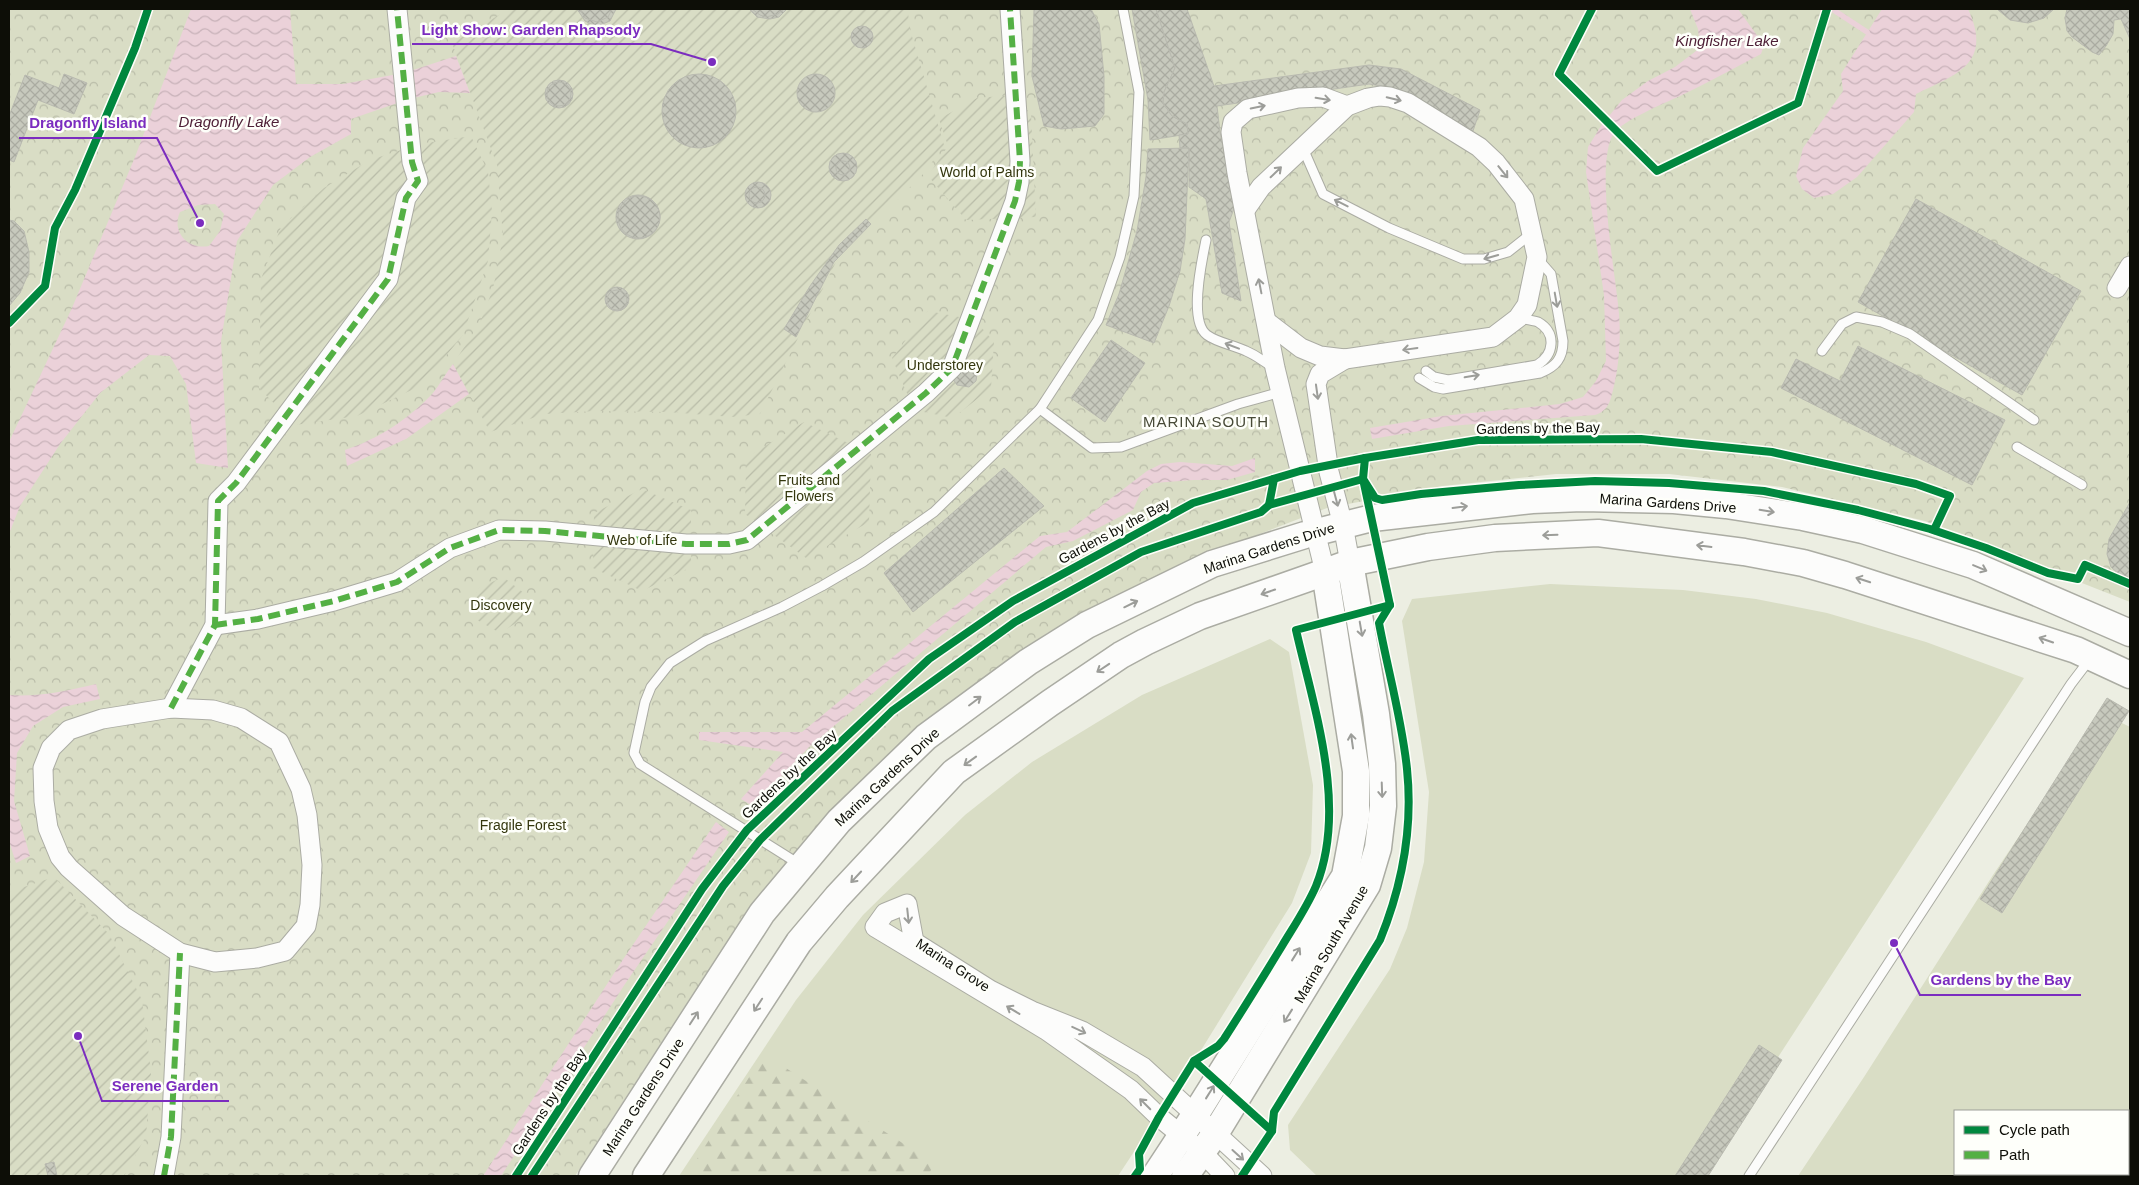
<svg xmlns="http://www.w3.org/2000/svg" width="2139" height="1185" font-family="Helvetica,sans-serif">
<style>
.grass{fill:#d9ddc5;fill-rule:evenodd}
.forest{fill:url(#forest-firs)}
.park{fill:url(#park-crowns)}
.garden{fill:url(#garden-furrows)}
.water{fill:url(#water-waves);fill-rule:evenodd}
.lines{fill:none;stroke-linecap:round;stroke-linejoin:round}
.stream{stroke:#ebd1d9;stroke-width:5.5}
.building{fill:url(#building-cross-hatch);stroke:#b9bab0}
.lane-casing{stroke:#abaca3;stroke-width:11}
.street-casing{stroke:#abaca3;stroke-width:21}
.secondary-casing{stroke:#abaca3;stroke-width:29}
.lane{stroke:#fcfcfb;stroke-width:9}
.street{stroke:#fcfcfb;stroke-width:19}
.secondary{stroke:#fcfcfb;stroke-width:26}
.quiet{stroke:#54b044;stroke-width:6;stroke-dasharray:12 6;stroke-linecap:butt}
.cycleway-casing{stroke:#fefffa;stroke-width:11}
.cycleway{stroke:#00873e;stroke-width:8}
.oneway{stroke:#9c9d99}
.labels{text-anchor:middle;stroke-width:5;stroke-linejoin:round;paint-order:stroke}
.park-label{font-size:14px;fill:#33360d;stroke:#fefffa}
.street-label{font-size:14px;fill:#0d0e07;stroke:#fefffa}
.water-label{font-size:15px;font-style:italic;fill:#4e2037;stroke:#fefffa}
.neighbourhood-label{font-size:15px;letter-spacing:1px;fill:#474a37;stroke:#fefffa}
.leader{fill:none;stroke:#7b2cbf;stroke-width:2}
.callout-dot{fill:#7b2cbf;stroke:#fefffa;stroke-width:2}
.callout-label{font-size:15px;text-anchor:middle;font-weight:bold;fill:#7b2cbf;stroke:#fefffa;stroke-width:5;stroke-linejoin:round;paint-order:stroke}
</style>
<defs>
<pattern id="forest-firs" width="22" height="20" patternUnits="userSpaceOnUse" patternTransform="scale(1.25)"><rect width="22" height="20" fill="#d9ddc5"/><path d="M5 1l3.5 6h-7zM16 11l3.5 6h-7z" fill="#b9bca8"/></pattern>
<pattern id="park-crowns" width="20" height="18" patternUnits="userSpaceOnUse" patternTransform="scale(1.25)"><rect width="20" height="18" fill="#d9ddc5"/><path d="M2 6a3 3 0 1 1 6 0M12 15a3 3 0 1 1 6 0" fill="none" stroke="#b9bca8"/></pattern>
<pattern id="garden-furrows" width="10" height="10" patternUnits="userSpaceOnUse" patternTransform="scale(1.25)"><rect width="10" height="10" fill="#d9ddc5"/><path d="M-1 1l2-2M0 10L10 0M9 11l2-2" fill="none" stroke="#b9bca8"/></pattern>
<pattern id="water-waves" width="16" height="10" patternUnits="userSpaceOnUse" patternTransform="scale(1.25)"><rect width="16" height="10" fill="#ebd1d9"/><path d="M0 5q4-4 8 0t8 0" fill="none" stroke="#c8b2b9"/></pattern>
<pattern id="building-cross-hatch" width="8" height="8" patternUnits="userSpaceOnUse" patternTransform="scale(1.25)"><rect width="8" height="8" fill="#c7c9bd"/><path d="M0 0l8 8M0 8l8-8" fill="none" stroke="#aaaba1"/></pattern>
</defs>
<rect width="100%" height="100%" fill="#eceee2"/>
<g class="grass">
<polygon points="1550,584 1683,590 1756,599 1827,613 1926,642 2024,678 1701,1176 1317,1176 1290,1150 1288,1125 1390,969 1407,928 1424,862 1429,792 1402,621 1412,599"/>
<polygon points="1270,639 1289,652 1313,785 1311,853 1292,903 1203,1047 1118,1176 679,1176 796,1000 863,915 965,815 1032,762 1142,695"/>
<path d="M2102,713L2130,727V1176H1798L1864,1077L1993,875ZM1955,1111H2128V1174H1955Z"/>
</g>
<polygon class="forest" points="764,1054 935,1164 927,1176 686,1176"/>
<polygon class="park" points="9,9 2130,9 2130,602 1925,521 1782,487 1669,474 1556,474 1443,486 1327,508 1192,560 1047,633 919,729 802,846 692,995 575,1176 9,1176"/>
<g class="garden">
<polygon points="509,9 908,9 909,26 944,145 925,172 836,262 760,414 732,417 668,412 595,411 545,414 490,432 453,364 479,325 493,289 503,237 497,165 452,43"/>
<polygon points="1013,95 1031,114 1036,217 966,220 928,176 948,146 939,119 977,98"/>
<polygon points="471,136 488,172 492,211 488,261 463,335 422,385 357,416 295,425 259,388 261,279 281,227 324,188 370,160 420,144"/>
<polygon points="928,311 975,320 994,342 991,388 953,418 914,410 892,358"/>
<polygon points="804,422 871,454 869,522 806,558 745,514 746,458"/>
<polygon points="642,489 691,510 691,567 642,591 593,568 594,513"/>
<polygon points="503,577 524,593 524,618 500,633 477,620 477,589"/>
<polygon points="54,877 109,934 142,1000 151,1072 146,1136 124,1176 9,1176 9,892"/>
</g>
<g class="water">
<path d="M191,9H290L296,84H343L404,73L456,56L470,93L439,92L409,99L351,119V134L310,157L273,185L237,241L221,341L228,468L196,463L186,384L170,356L149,355L100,393L60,444L20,506L9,534V442L72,308L135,157ZM215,204L224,214L220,231L209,246C188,250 171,232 180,212L198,205Z"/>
<path d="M1690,9H1738L1764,45L1761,54C1734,68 1707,83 1680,96C1665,103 1622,121 1614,133C1594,162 1616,276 1619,314C1621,338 1619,367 1613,390C1610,402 1608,411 1595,415L1449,426L1372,439L1370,428L1442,416L1560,404L1583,397L1596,381L1606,361L1604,295L1586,172L1588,147L1601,126L1622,100L1648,81L1675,67L1700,48L1698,29Z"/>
<path d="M1882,9H1968C1993,63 1958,74 1916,94L1914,112L1857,177L1833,194L1814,198L1802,189L1796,176L1803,148L1843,91L1841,74Z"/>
<path d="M453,364L469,394L406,439L347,466L345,450C378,439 409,419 433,393C440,384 446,373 453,364Z"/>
<polygon points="1255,458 1255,472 1227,480 1193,480 1154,483 1141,492 1133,510 1073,541 1046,547 809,747 753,806 741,799 783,752 699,740 699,732 802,732 1040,536 1067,532 1147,471 1161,464 1180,462 1232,466"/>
<path d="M96,684L100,699L63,707L33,726L17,753L14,801L30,856L16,863L9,841V695C39,697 67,691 96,684Z"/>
<polygon points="716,822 729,832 625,984 501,1176 483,1176 622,961"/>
</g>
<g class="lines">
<polyline class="stream" points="1829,9 1832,9 1867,32"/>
</g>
<g class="building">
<polygon points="577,9 616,9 610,21 600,25 593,25 585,21"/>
<polygon points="580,9 612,9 608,17 597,22 585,18"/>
<polygon points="749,9 787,9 779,17 770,19 757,17"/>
<polygon points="752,9 784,9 778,14 766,17 760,15"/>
<polygon points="1037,9 1091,9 1099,24 1104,76 1104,114 1095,126 1061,129 1044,126 1032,76 1034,10"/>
<polygon points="1132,9 1156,9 1175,68 1164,92 1163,103 1172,116 1187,124 1188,134 1150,140 1148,100"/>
<polygon points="1156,9 1187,9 1214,86 1369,65 1401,69 1480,110 1473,131 1398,89 1369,84 1217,106 1220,132 1235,206 1229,222 1241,301 1222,293 1206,199 1189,187 1189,148 1180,148 1179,135 1188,134 1187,124 1172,116 1163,103 1164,92 1175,68"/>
<polygon points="1997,9 2054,9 2044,18 2028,23 2010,20"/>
<polygon points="2067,9 2130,9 2130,39 2121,19 2114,20 2113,34 2106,46 2099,55 2092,52 2072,37 2067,31 2065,18"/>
<circle cx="862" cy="37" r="11"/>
<circle cx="816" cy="93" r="19"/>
<circle cx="699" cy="111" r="37"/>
<polygon points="64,74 87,83 74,114 38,100 14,162 9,160 9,116 25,75 59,88"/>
<circle cx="559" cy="94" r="14"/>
<circle cx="559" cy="94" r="12"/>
<polygon points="1189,148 1185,239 1180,271 1169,306 1154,343 1106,325 1119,294 1137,231 1146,177 1148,149"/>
<circle cx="843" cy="167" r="14"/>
<circle cx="843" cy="168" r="7"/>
<circle cx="758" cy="195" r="13"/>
<circle cx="757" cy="195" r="8"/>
<circle cx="638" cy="217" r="22"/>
<circle cx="639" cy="217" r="21"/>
<polygon points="1916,199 2081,291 2022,395 1858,302"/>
<polygon points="866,219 871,224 834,262 796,337 784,329 810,286 839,245"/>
<polygon points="9,220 14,221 24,231 29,252 29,272 20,293 9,306"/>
<circle cx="617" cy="299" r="12"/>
<circle cx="617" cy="300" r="10"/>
<polygon points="1111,340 1145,363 1105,422 1071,398"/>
<polygon points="1858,346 2005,420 1972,485 1781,388 1796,359 1840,381"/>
<polygon points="962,363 974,367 977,374 976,381 969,387 957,385 953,379"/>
<polygon points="1004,468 1044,506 913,612 884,573"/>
<polygon points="2130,502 2130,580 2122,577 2111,567 2107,554 2109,539"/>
<polygon points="2107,698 2129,711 2002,913 1980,899"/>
<polygon points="1759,1045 1782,1060 1708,1176 1675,1176"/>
<polygon points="54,1162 57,1176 48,1176 45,1164"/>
</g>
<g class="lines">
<defs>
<g id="lane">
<polyline points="1302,146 1323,194 1389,228 1463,259 1484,259 1508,252 1532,233"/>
<path d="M1206,240C1202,260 1188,321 1207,335C1218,343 1234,345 1246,351C1256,355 1264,362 1273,367"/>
<polyline points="1822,351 1842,324 1856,317 1882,322 1910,334 2034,420"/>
<path d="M1426,371L1434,377L1448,380L1537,365C1554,355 1557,333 1538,322C1532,320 1524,319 1518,318"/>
<path d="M1419,378L1434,387L1443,389L1540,373C1556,367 1563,358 1563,341L1551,274L1537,258"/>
<polyline points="1040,409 1092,448 1121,447 1238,404 1281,392"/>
<polyline points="2017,447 2082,485"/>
<polyline points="799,864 640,764 634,753 645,702 651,687 670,663 705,641 782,607 822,586 863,562 934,512 1040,409 1098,320 1120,257 1134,196 1139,92 1123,9"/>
<polyline points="1749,1176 2071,684 2090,659"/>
</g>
<g id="street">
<polyline points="1245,210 1261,187 1347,106 1368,98 1380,96 1390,97 1408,103 1479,147 1496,163 1524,199 1537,257 1527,305 1518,318 1493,337 1345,359 1320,356 1301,348 1267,322"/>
<polyline points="2117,288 2130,266"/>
<polyline points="1345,359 1320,374 1316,384 1329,472 1343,525 1350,563"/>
<polyline points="1325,572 1275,368 1237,173 1231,132 1233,122 1248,109 1298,98 1323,97 1347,106"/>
<polyline points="215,625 258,619 334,601 397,582 450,548 499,530 545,531 686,544 729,544 747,540 926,393 952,368 1015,201 1019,182 1020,161 1010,9"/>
<polygon points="171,708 213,710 241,718 279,742 301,789 307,815 312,865 310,905 306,926 285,951 257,958 215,962 180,953 123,916 69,868 60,857 48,828 44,801 43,768 51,748 69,730 102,719"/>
<polyline points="171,708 215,625 218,501 236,483 388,279 406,198 418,181 412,162 397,9"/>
<polyline points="164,1176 171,1137 180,953"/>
<polyline points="1225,1176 1202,1152 1159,1117 1131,1090 1046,1030 875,927 885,913 907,904 914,942 990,990 1032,1011 1082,1031 1143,1067 1262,1176"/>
</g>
<g id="secondary">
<polyline points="592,1176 762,913 839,821 926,737 1028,662 1087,625 1212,564 1305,535 1372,518 1532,500 1582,498 1674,500 1726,505 1803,517 1863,530 1973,565 2130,633"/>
<polyline points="646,1176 799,942 837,897 954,772 1050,703 1121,655 1145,642 1200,616 1314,576 1350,563 1428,547 1495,538 1598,533 1637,538 1744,552 1803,563 1845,575 2076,650 2130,675"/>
<polyline points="1155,1176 1195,1115 1345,876 1356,816 1356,771 1325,572"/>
<polyline points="1185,1176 1215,1134 1367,885 1378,848 1383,806 1382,764 1376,714 1350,563"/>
</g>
</defs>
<use href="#lane" class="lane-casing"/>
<use href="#street" class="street-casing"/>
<use href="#secondary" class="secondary-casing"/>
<use href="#lane" class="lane"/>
<use href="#street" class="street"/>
<use href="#secondary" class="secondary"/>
<g class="quiet">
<polyline points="215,625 258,619 334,601 397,582 450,548 499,530 545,531 686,544 729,544 747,540 926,393 952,368 1015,201 1019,182 1020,161 1010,9"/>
<polyline points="171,708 215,625 218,501 236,483 388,279 406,198 418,181 412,162 397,9"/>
<polyline points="164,1176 171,1137 180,953"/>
</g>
<defs>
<g id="cycleway">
<polyline points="1592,9 1559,74 1657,171 1798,103 1827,9"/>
<polyline points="9,323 45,286 55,228 75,190 135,48 148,9"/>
<polyline points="1365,458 1363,479 1375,498 1382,500 1421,494 1519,485 1595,481 1669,483 1764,491 1858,510 1930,529 1986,548 2048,573 2078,579 2085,565 2130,584"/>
<polyline points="1194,1061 1272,1131"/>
<polyline points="516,1176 702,889 747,830 929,659 1013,601 1193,503 1300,471 1365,458 1478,440 1641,439 1772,452 1916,484 1950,496 1934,530"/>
<polyline points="532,1176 723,886 760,840 892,711 1015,622 1141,552 1261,512 1269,505 1274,479"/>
<path d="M1135,1176L1140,1169L1139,1154L1159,1117L1194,1061L1218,1046L1224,1039C1244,1008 1263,977 1282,946C1294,926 1307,907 1316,886C1348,807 1314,709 1296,630L1390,605"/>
<path d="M1242,1176L1272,1131L1274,1112L1380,940C1402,886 1413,827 1407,769C1402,720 1388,671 1379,623L1390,605L1363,479L1269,505"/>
</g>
</defs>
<use href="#cycleway" class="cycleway-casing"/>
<use href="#cycleway" class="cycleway"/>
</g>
<defs><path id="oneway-shaft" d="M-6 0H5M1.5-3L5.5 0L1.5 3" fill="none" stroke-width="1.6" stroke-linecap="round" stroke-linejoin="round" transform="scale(1.25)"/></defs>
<g class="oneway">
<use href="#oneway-shaft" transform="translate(1323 99) rotate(9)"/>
<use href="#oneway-shaft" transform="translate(1394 99) rotate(13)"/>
<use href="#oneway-shaft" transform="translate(1258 107) rotate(-12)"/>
<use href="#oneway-shaft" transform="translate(1276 172) rotate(-44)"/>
<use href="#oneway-shaft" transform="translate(1503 172) rotate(51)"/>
<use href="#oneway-shaft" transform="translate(1341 203) rotate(-153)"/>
<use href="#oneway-shaft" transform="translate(1491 257) rotate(164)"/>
<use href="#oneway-shaft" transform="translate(1260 286) rotate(-101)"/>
<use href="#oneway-shaft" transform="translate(1556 300) rotate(80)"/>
<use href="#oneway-shaft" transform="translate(1232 346) rotate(-159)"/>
<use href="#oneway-shaft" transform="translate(1410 349) rotate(172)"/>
<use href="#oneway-shaft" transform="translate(1472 376) rotate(-10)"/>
<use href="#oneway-shaft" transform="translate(1317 392) rotate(82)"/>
<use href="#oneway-shaft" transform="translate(1336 499) rotate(75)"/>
<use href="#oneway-shaft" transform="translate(1460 507) rotate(-7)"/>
<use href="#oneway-shaft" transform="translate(1767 511) rotate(9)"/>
<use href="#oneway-shaft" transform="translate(1550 535) rotate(178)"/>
<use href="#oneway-shaft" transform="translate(1704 546) rotate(-173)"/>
<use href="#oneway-shaft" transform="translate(1980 568) rotate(23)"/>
<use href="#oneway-shaft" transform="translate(1863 580) rotate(-162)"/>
<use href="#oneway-shaft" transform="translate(1268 592) rotate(161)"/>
<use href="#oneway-shaft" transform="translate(1131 604) rotate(-26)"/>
<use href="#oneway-shaft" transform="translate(1361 629) rotate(80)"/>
<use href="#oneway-shaft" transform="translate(2046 640) rotate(-161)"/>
<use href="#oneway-shaft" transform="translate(1103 668) rotate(146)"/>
<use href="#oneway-shaft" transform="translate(975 701) rotate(-37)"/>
<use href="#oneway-shaft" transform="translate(1352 741) rotate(-98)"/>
<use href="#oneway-shaft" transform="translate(970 761) rotate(144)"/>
<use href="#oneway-shaft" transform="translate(1382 790) rotate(88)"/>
<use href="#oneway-shaft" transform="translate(856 877) rotate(133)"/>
<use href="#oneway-shaft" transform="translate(908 916) rotate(84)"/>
<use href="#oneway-shaft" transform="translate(1296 954) rotate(-58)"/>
<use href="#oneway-shaft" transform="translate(758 1005) rotate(123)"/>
<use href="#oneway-shaft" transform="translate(1013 1010) rotate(-149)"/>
<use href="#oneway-shaft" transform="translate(1288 1016) rotate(122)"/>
<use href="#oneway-shaft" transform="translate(694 1018) rotate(-57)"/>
<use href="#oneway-shaft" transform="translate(1079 1030) rotate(25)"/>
<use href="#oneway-shaft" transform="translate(1210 1092) rotate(-58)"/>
<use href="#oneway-shaft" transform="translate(1145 1104) rotate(-135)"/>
<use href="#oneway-shaft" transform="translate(1238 1155) rotate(42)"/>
</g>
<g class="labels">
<g class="park-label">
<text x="987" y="177">World of Palms</text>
<text x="945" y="370">Understorey</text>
<text x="809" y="485">Fruits and<tspan x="809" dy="16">Flowers</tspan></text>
<text x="642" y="545">Web of Life</text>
<text x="501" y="610">Discovery</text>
<text x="523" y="830">Fragile Forest</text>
</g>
<g class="street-label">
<text transform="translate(1538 428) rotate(-1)" y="5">Gardens by the Bay</text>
<text transform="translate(1668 503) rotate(4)" y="5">Marina Gardens Drive</text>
<text transform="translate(1114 531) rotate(-28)" y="5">Gardens by the Bay</text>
<text transform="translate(1269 548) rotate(-18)" y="5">Marina Gardens Drive</text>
<text transform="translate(789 774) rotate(-43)" y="5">Gardens by the Bay</text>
<text transform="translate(887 777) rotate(-43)" y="5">Marina Gardens Drive</text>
<text transform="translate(1331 944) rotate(-60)" y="5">Marina South Avenue</text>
<text transform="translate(953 965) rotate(33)" y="5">Marina Grove</text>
<text transform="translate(643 1097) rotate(-57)" y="5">Marina Gardens Drive</text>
<text transform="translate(549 1102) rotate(-57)" y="5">Gardens by the Bay</text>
</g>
<g class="water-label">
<text x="1727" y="46">Kingfisher Lake</text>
<text x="229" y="127">Dragonfly Lake</text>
</g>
<g class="neighbourhood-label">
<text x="1206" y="427">MARINA SOUTH</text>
</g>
</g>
<path class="leader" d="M712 62L651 44H412M200 223L157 138H19M1894 943L1920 995H2081M78 1036L102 1101H229"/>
<g class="callout-dot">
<circle cx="712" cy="62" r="5"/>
<circle cx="200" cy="223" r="5"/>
<circle cx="1894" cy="943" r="5"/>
<circle cx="78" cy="1036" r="5"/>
</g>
<g class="callout-label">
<text x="531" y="35">Light Show: Garden Rhapsody</text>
<text x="88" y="128">Dragonfly Island</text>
<text x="2001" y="985">Gardens by the Bay</text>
<text x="165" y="1091">Serene Garden</text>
</g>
<rect width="2139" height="1185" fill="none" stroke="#0d0e07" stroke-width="20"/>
<rect x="1954" y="1110" width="175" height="65" fill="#fefffa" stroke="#9e9f99"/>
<rect x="1964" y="1126" width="25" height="8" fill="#00873e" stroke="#9e9f99"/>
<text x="1999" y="1135" font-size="15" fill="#0d0e07">Cycle path</text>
<rect x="1964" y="1151" width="25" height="8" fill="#54b044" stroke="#9e9f99"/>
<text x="1999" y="1160" font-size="15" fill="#0d0e07">Path</text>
</svg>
